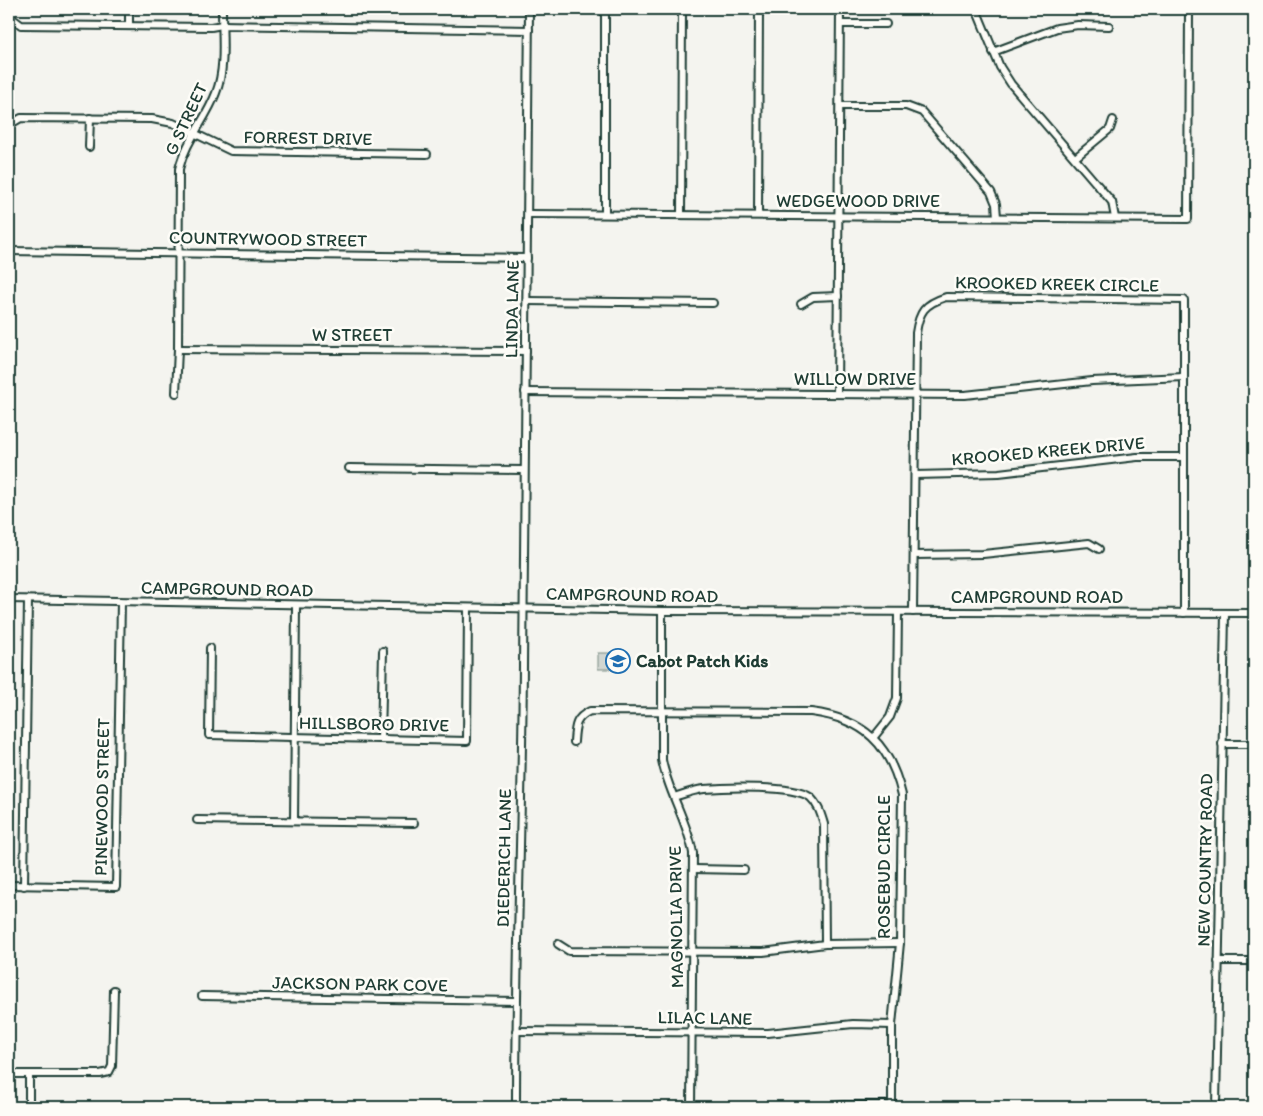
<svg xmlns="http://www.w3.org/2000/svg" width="1263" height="1116" font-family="Itim,sans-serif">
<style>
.green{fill:#d1d6d1;stroke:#788a82}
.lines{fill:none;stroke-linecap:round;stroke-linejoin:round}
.minor-casing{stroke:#1f3d34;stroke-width:10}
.minor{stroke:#fdfcf7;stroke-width:6}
.labels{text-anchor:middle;stroke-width:5;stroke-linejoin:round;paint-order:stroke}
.street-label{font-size:18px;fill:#1f3d34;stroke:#fdfcf7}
.poi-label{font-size:18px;font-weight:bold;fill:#1f3d34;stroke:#fdfcf7;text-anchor:start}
</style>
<rect width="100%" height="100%" fill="#f4f4ef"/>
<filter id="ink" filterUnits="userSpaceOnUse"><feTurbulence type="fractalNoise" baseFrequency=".02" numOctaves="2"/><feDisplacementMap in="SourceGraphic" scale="10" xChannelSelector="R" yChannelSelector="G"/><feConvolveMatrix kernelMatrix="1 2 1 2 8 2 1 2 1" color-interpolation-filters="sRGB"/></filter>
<g filter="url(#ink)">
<rect class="green" x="598" y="653" width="15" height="16"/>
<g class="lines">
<defs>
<g id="minor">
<polyline points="976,9 1000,67 1011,84 1112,202 1115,218"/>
<polyline points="9,16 21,25 211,27 222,25 529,30"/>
<polyline points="840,24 886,24"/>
<polyline points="129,25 129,9"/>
<polyline points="993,52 1057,28 1078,25 1109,26"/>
<polyline points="840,106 906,106 922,112 991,192 996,204 997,217"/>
<polyline points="9,125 21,118 152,119 173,123 231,151 427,154"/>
<polyline points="89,147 90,118"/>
<polyline points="1075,158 1110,129 1113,120"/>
<polyline points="529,214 1188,219 1189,9"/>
<polyline points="605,214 605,9"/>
<polyline points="681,215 682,9"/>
<polyline points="758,215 759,9"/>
<polyline points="9,251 527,258"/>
<polyline points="527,301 713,303"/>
<polyline points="801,304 813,297 838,296"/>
<polyline points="178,349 526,351"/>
<polyline points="525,392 965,395 1092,381 1184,377"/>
<path d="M176,393L178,349L179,169C186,140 206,120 216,93C226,68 222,36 222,9"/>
<polyline points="837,394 840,9"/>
<polyline points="349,468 523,470"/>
<polyline points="915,475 999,473 1137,457 1184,457"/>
<polyline points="914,555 983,554 1089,543 1099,549"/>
<polyline points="9,599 662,611 1254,613"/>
<path d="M662,611V760C668,792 687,820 693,853L691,1107"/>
<path d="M913,612L916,333C919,312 924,304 946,297L1184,300V613"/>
<polyline points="210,648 209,735 467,741 468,608"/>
<polyline points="874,737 890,717 897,698 898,612"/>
<polyline points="381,739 383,651"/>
<path d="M574,742C575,726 575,718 590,711L811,712C864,719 890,744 902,795L900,943L892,1025V1107"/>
<polyline points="1222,744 1254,744"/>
<path d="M674,797C683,794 694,790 704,789C726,787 792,785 810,797C818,804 821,814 824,824L825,944"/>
<polyline points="197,820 414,823"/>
<polyline points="294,821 296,606"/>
<polyline points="694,869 744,870"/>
<polyline points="9,885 116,887 121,602"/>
<polyline points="24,886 28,600"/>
<polyline points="558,944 569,951 763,952 825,944 900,943"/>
<polyline points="1218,961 1254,961"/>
<polyline points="202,996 516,1001"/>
<polyline points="516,1031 768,1033 853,1024 892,1025"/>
<polyline points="9,1074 100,1074 109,1072 112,1066 114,990"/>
<polyline points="29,1107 29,1074"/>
<path d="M516,1107C516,960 522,813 523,666C524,447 528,228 529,9"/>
<polyline points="823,1107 844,1105 892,1105"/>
<polyline points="1216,1107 1225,613"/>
</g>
</defs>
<use href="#minor" class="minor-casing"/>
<use href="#minor" class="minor"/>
</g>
</g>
<defs>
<symbol id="school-ring" viewBox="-11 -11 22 22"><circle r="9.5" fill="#fdfcf7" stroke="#1f6fb2" stroke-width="1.5"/><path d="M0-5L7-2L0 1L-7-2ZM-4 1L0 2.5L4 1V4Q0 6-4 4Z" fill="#1f6fb2"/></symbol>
</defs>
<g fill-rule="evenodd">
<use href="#school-ring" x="604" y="647" width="28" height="28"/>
</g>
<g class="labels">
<g class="street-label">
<text transform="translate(186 119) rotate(-65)" y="6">G STREET</text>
<text transform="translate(308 138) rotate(1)" y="6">FORREST DRIVE</text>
<text x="858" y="207">WEDGEWOOD DRIVE</text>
<text transform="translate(268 239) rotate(1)" y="6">COUNTRYWOOD STREET</text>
<text transform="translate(1057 284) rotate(1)" y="6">KROOKED KREEK CIRCLE</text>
<text transform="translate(512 309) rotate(-89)" y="6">LINDA LANE</text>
<text x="352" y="341">W STREET</text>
<text x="855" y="385">WILLOW DRIVE</text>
<text transform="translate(1048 451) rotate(-5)" y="6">KROOKED KREEK DRIVE</text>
<text transform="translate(227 589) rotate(1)" y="6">CAMPGROUND ROAD</text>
<text transform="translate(632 595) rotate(1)" y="6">CAMPGROUND ROAD</text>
<text x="1037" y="603">CAMPGROUND ROAD</text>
<text transform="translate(374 724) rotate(1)" y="6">HILLSBORO DRIVE</text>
<text transform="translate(102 797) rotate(-89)" y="6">PINEWOOD STREET</text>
<text transform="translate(504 858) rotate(-89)" y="6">DIEDERICH LANE</text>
<text transform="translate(1205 860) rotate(-89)" y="6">NEW COUNTRY ROAD</text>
<text transform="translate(884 867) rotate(-90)" y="6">ROSEBUD CIRCLE</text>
<text transform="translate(676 917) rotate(-91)" y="6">MAGNOLIA DRIVE</text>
<text transform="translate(360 984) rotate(1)" y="6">JACKSON PARK COVE</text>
<text transform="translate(705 1018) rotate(1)" y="6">LILAC LANE</text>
</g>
<g class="poi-label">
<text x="636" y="667">Cabot Patch Kids</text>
</g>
</g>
<rect width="1263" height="1116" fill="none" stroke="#fdfcf7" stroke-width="30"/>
<rect x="15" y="15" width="1233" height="1086" fill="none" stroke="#1f3d34" stroke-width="2" filter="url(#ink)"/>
</svg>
